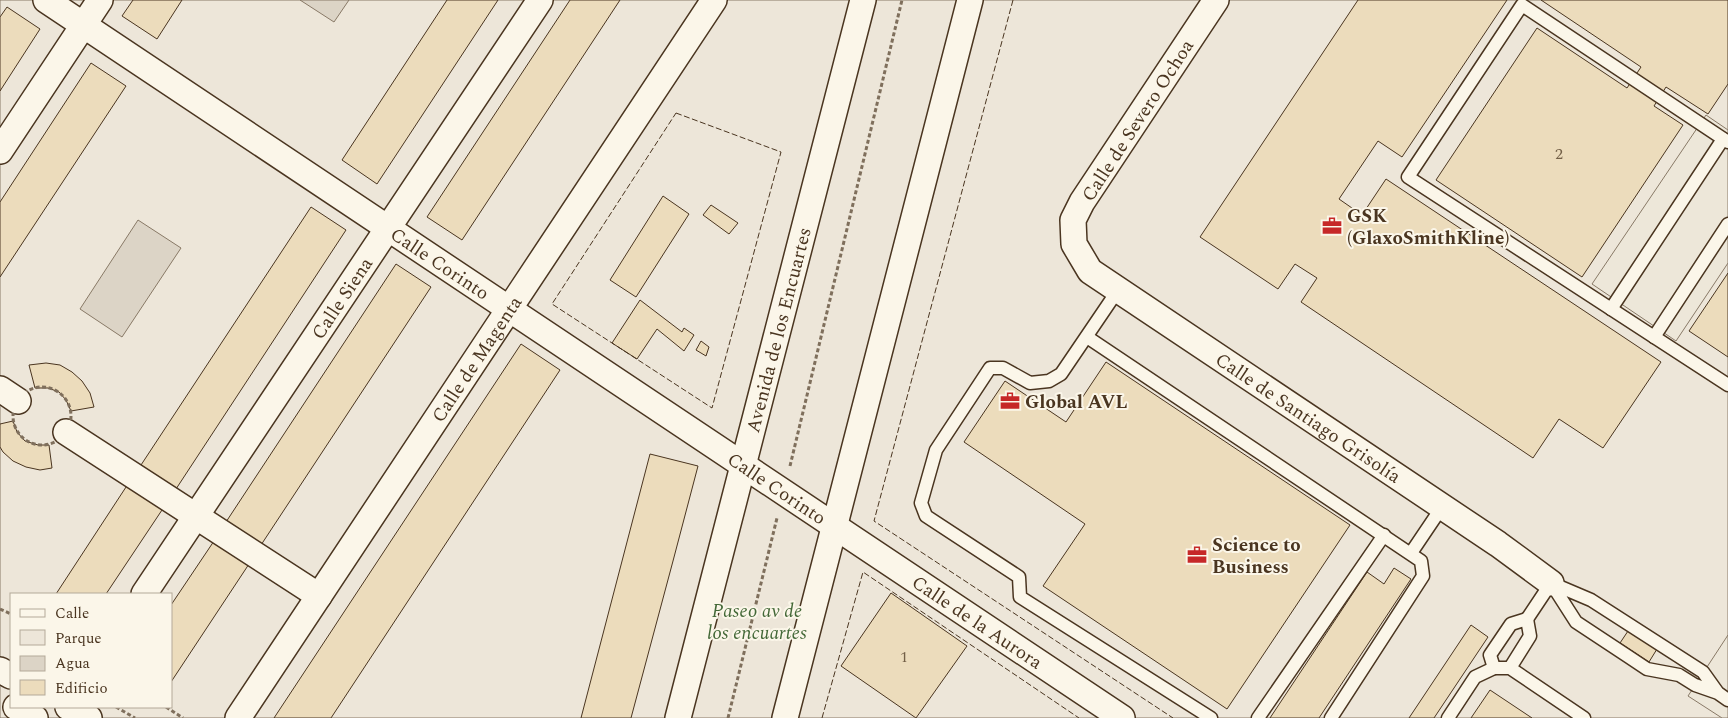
<svg xmlns="http://www.w3.org/2000/svg" width="1728" height="718" font-family="Spectral,serif">
<style>
.green{fill:#ede6d9;stroke:#887966;fill-rule:evenodd}
.parking{fill:#ede7d9;stroke:#887966}
.water{fill:#dcd4c6;stroke:#887966}
.building{fill:#ecdcbc;stroke:#4a3520}
.lines{fill:none;stroke-linecap:round;stroke-linejoin:round}
.lane-casing{stroke:#4a3520;stroke-width:15}
.street-casing{stroke:#4a3520;stroke-width:28}
.path{stroke:#7f6f5c;stroke-width:3;stroke-dasharray:4 2.5;stroke-linecap:butt}
.lane{stroke:#fbf6e9;stroke-width:12}
.street{stroke:#fbf6e9;stroke-width:25}
.fence{stroke:#4a3520;stroke-width:1;stroke-dasharray:6 2.5;stroke-linecap:butt}
.labels{text-anchor:middle;stroke-width:4;stroke-linejoin:round;paint-order:stroke}
.number-label{font-size:16px;fill:#725f47}
.street-label{font-size:19px;fill:#4a3520;stroke:#fbf6e9}
.poi-label{font-size:19px;font-weight:bold;fill:#4a3520;stroke:#fbf6e9;text-anchor:start}
.park-label{font-size:19px;font-style:italic;fill:#436837;stroke:#fbf6e9}
</style>
<rect width="100%" height="100%" fill="#fbf6e9"/>
<path class="green" d="M0,0H1728V718H0ZM11,594H171V707H11Z"/>
<g class="parking">
<polygon points="1706,115 1728,130 1728,263 1676,341 1592,284"/>
<polygon points="1728,635 1728,718 1722,718 1688,696"/>
</g>
<g class="water">
<polygon points="300,0 349,0 334,22"/>
<polygon points="138,220 181,248 122,337 80,309"/>
</g>
<g class="building">
<polygon points="133,0 182,0 157,39 122,16"/>
<polygon points="447,0 498,0 377,184 342,160"/>
<polygon points="570,0 620,0 462,240 427,217"/>
<polygon points="1358,0 1507,0 1402,157 1378,141 1339,199 1362,215 1386,179 1661,362 1603,448 1559,419 1533,458 1301,302 1317,278 1295,264 1278,289 1200,237"/>
<polygon points="1541,0 1728,0 1728,84 1708,114 1666,87 1654,106 1683,125 1582,277 1436,180 1537,28 1627,88 1641,67"/>
<polygon points="7,7 40,29 0,91 0,17"/>
<polygon points="91,63 126,86 0,277 0,202"/>
<polygon points="663,196 689,214 636,297 610,280"/>
<polygon points="711,205 738,223 729,234 703,215"/>
<polygon points="311,207 346,230 176,489 141,465"/>
<polygon points="396,264 431,287 261,545 226,522"/>
<polygon points="1728,273 1728,357 1689,331"/>
<polygon points="640,300 682,332 684,328 694,335 684,351 657,329 637,359 612,343"/>
<polygon points="701,341 709,347 706,356 696,350"/>
<polygon points="521,344 560,370 331,718 274,718"/>
<polygon points="1106,362 1350,525 1227,709 1043,586 1085,524 964,442 1005,381 1066,422"/>
<polygon points="46,363 60,365 72,372 82,381 90,393 94,407 71,411 66,400 59,392 48,388 35,388 29,365"/>
<polygon points="13,421 17,432 25,441 38,445 49,445 52,468 40,470 26,467 13,461 3,452 0,447 0,424"/>
<polygon points="650,454 698,466 673,561 631,718 581,718"/>
<polygon points="128,484 164,507 106,594 56,594"/>
<polygon points="214,541 249,564 171,682 171,605"/>
<polygon points="1394,568 1411,579 1319,718 1270,718 1367,572 1384,584"/>
<polygon points="891,593 967,646 916,718 841,666"/>
<polygon points="1471,625 1488,637 1434,718 1409,718"/>
<polygon points="1628,631 1657,649 1649,662 1620,643"/>
<polygon points="1490,690 1532,718 1471,718"/>
</g>
<g class="lines">
<defs>
<g id="lane">
<polyline points="1728,142 1522,5 1408,177 1728,385"/>
<polyline points="1118,290 1061,374 1049,381 1030,383 1003,368 990,368 936,450 921,503 926,516 1019,577 1020,597 1211,718"/>
<polyline points="1611,309 1723,139"/>
<polyline points="1087,337 1421,561 1423,576 1331,718"/>
<polyline points="1654,337 1728,224"/>
<polyline points="1411,553 1442,507"/>
<polyline points="1527,619 1551,583"/>
<polyline points="1494,668 1490,655 1511,624 1527,619 1530,636 1510,668"/>
<polyline points="1718,693 1703,672 1591,600 1551,583 1576,622 1629,657 1647,669 1679,675 1695,685 1718,693 1728,700"/>
<polyline points="1258,718 1384,535"/>
<polyline points="1448,718 1475,677 1494,668 1510,668 1584,718"/>
</g>
<g id="street">
<path id="s1" d="M46,0L1122,718"/>
<path id="s2" d="M1216,0L1082,202L1073,220L1074,244L1090,271L1498,544L1551,583"/>
<polyline points="0,151 100,0"/>
<polyline points="0,389 18,401"/>
<polyline points="66,432 319,596"/>
<path id="s3" d="M144,594L540,0"/>
<polyline points="0,670 11,676"/>
<polyline points="16,707 35,718"/>
<polyline points="68,707 89,718"/>
<path id="s4" d="M238,718L714,0"/>
<path id="s5" d="M678,718L863,0"/>
<polyline points="785,718 970,0"/>
</g>
</defs>
<use href="#lane" class="lane-casing"/>
<use href="#street" class="street-casing"/>
<g class="path">
<circle cx="42" cy="416" r="29"/>
<polyline points="790,466 902,0"/>
<polyline points="0,609 11,614"/>
<polyline points="116,707 135,718"/>
<polyline points="166,707 183,718"/>
<polyline points="728,718 777,518"/>
</g>
<use href="#lane" class="lane"/>
<use href="#street" class="street"/>
<g class="fence">
<polyline points="1013,0 874,521 1173,718"/>
<polygon points="676,113 781,152 712,408 552,304"/>
<polyline points="822,718 863,572 1079,718"/>
</g>
</g>
<defs>
<symbol id="office-bare" viewBox="-9 -9 18 18"><path d="M-6-3h4V-5.5h4V-3h4V5H-6ZM-1-4.5V-3h2v-1.5ZM-6 0V1H6V0Z" fill="#c62828" stroke="#fbf6e9" stroke-width="2.5" paint-order="stroke"/></symbol>
</defs>
<g fill-rule="evenodd">
<use href="#office-bare" x="1318" y="212" width="28" height="28"/>
<use href="#office-bare" x="996" y="387" width="28" height="28"/>
<use href="#office-bare" x="1183" y="541" width="28" height="28"/>
</g>
<g class="labels">
<g class="number-label">
<text x="1559" y="159">2</text>
<text x="904" y="662">1</text>
</g>
<g class="street-label">
<text transform="translate(1137 120) rotate(-57)" y="7">Calle de Severo Ochoa</text>
<text dy="7" stroke="none"><textPath href="#s1" startOffset="474">Calle Corinto</textPath></text>
<text dy="7" stroke="none"><textPath href="#s3" startOffset="356">Calle Siena</textPath></text>
<text dy="7" stroke="none"><textPath href="#s5" startOffset="401">Avenida de los Encuartes</textPath></text>
<text dy="7" stroke="none"><textPath href="#s4" startOffset="431">Calle de Magenta</textPath></text>
<text dy="7" stroke="none"><textPath href="#s2" startOffset="581">Calle de Santiago Grisolía</textPath></text>
<text dy="7" stroke="none"><textPath href="#s1" startOffset="879">Calle Corinto</textPath></text>
<text dy="7" stroke="none"><textPath href="#s1" startOffset="1120">Calle de la Aurora</textPath></text>
</g>
<g class="poi-label">
<text x="1347" y="222">GSK<tspan x="1347" dy="22">(GlaxoSmithKline)</tspan></text>
<text x="1025" y="408">Global AVL</text>
<text x="1212" y="551">Science to<tspan x="1212" dy="22">Business</tspan></text>
</g>
<g class="park-label">
<text x="757" y="617">Paseo av de<tspan x="757" dy="22">los encuartes</tspan></text>
</g>
</g>
<rect x="10" y="593" width="162" height="115" fill="#fbf6e9" stroke="#b4a999"/>
<rect x="20" y="609" width="25" height="8" fill="#fbf6e9" stroke="#b4a999"/>
<text x="55" y="618" font-size="15" fill="#4a3520">Calle</text>
<rect x="20" y="630" width="25" height="15" fill="#ede6d9" stroke="#b4a999"/>
<text x="55" y="643" font-size="15" fill="#4a3520">Parque</text>
<rect x="20" y="656" width="25" height="15" fill="#dcd4c6" stroke="#b4a999"/>
<text x="55" y="668" font-size="15" fill="#4a3520">Agua</text>
<rect x="20" y="680" width="25" height="15" fill="#ecdcbc" stroke="#b4a999"/>
<text x="55" y="693" font-size="15" fill="#4a3520">Edificio</text>
</svg>
